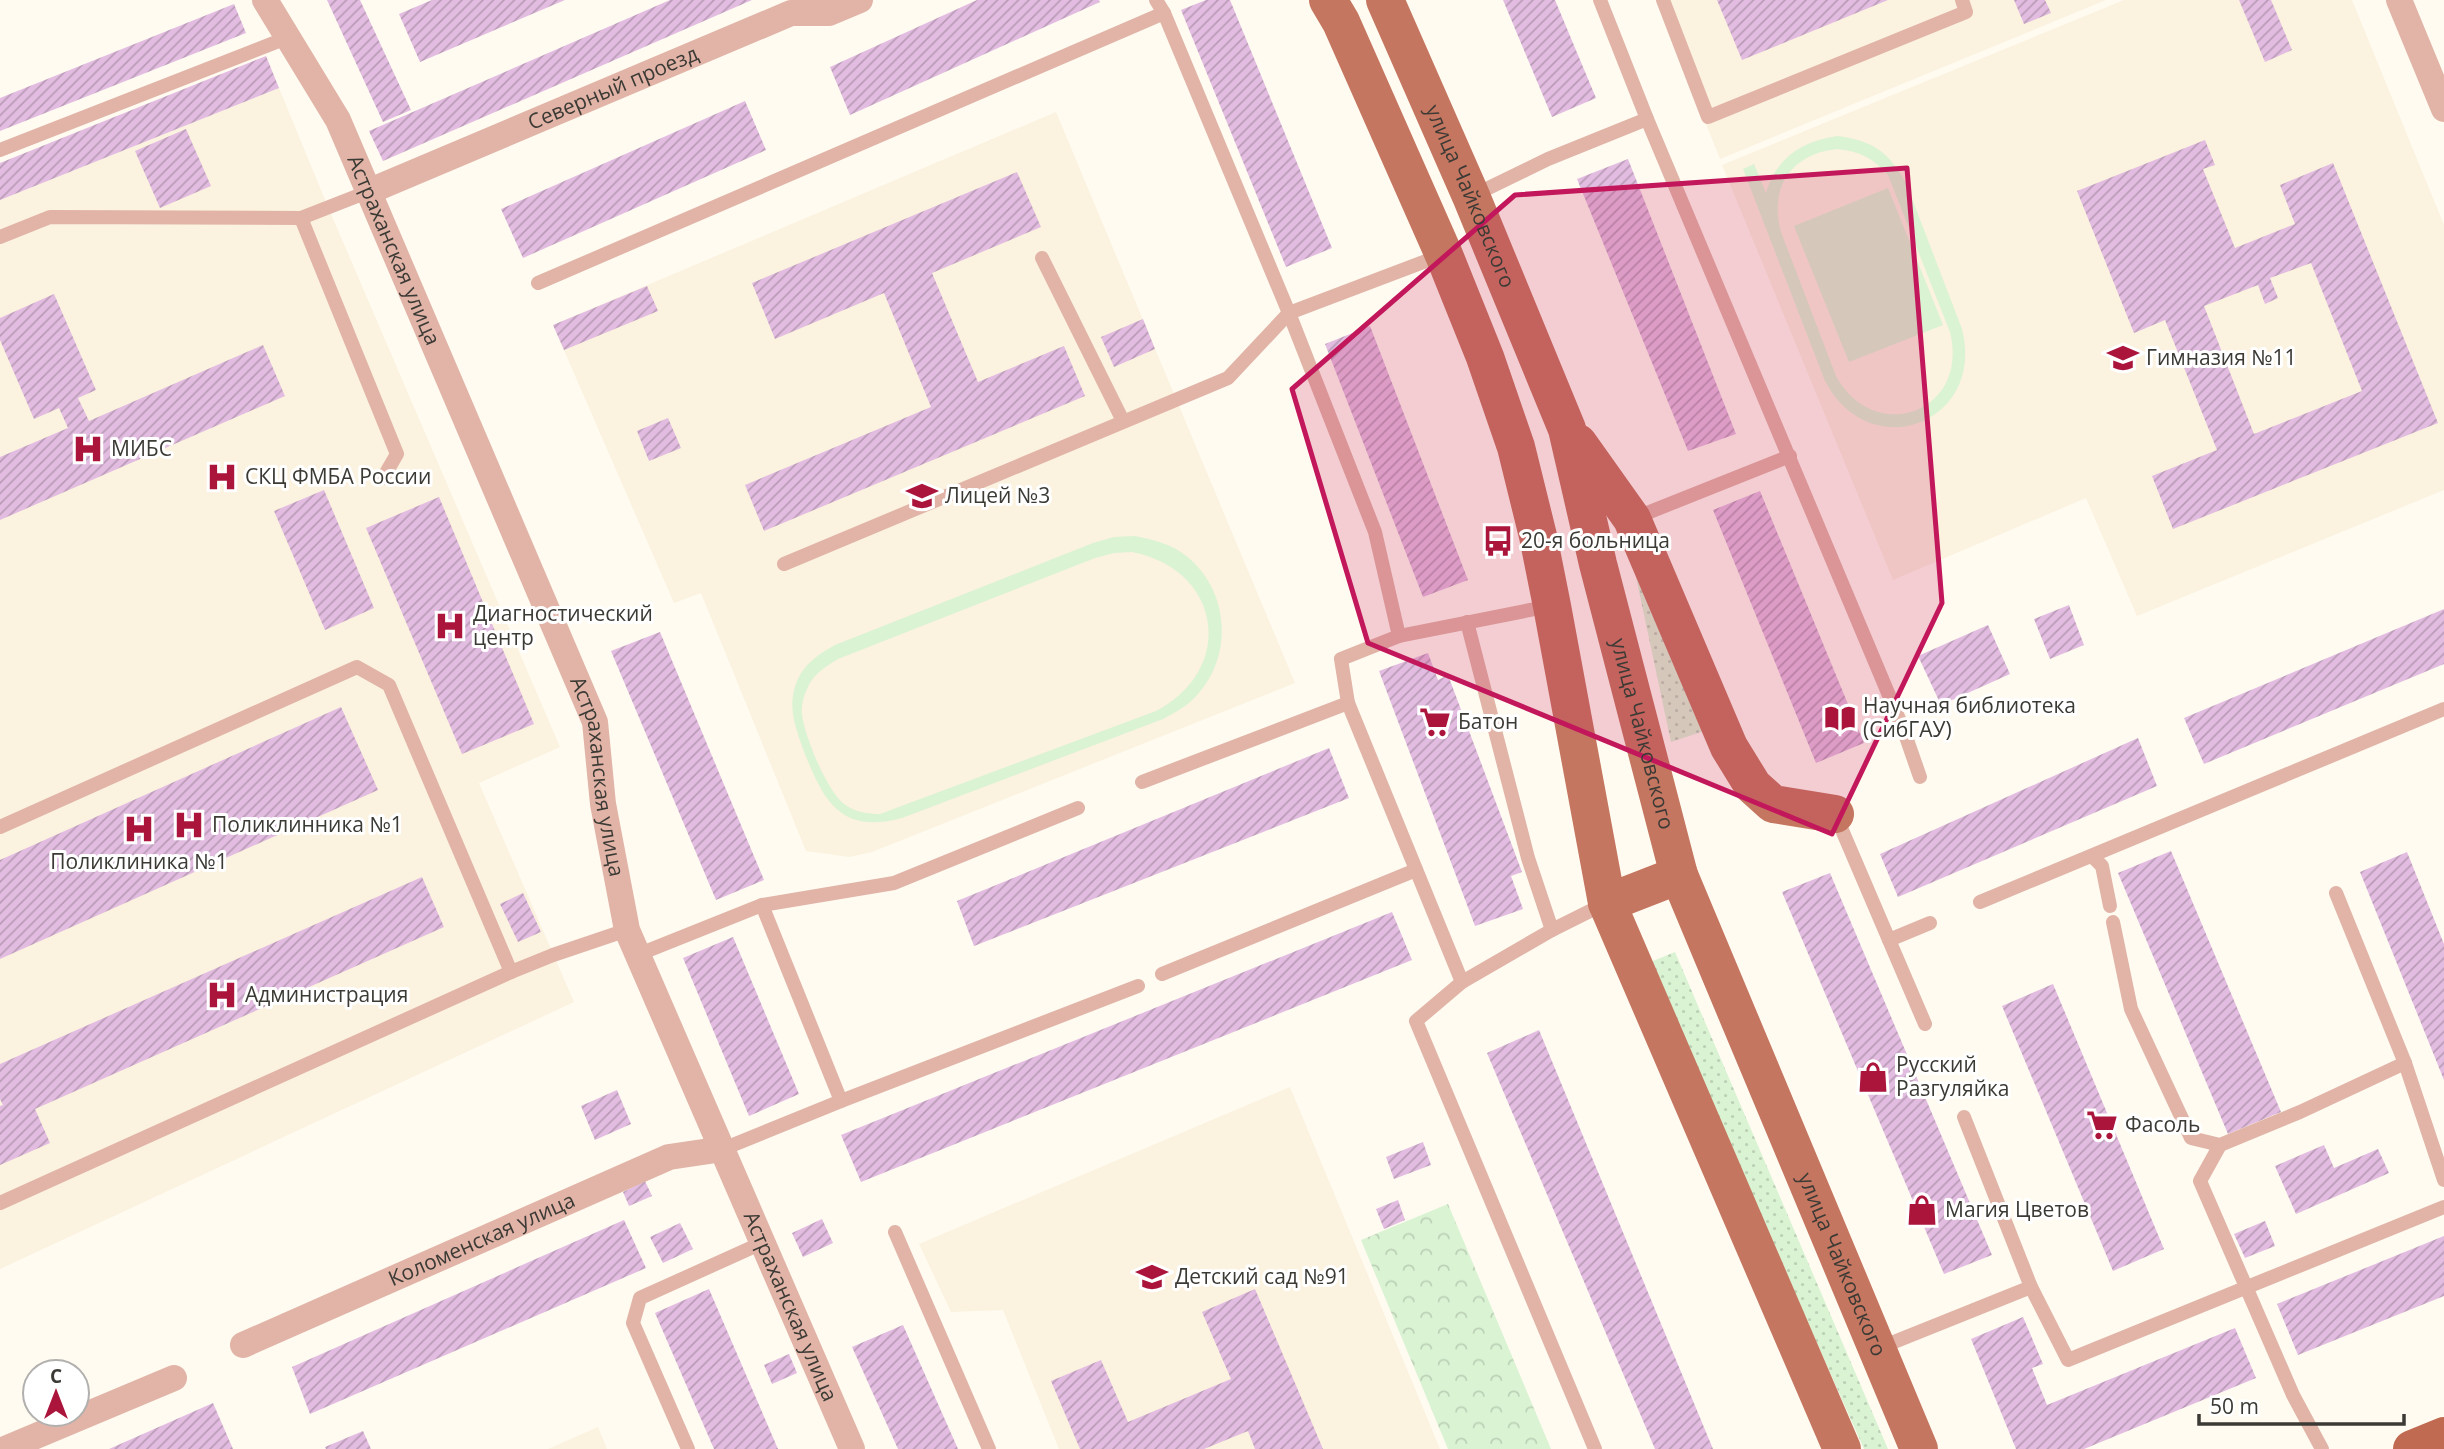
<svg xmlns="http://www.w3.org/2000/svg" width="2444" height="1449" font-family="'Open Sans',sans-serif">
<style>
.built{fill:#fbf2df}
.grass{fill:url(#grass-dots)}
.park{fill:url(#park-crowns)}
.pitch{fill:#daf3d3;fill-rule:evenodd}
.building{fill:url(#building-hatch);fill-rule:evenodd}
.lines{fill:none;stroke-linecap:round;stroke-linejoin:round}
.service{stroke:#e1b4a7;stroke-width:14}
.minor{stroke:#e1b4a7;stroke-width:26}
.primary{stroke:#c57660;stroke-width:38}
.trunk{stroke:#c06a52;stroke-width:38}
.marked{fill:#c2185b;fill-opacity:0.2;stroke:#c2185b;stroke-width:5;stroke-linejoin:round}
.labels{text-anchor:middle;stroke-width:6;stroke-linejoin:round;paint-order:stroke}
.street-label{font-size:21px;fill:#3c3a35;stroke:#fff}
.poi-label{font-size:21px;fill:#3c3a35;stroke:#fff;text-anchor:start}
</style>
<defs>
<pattern id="grass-dots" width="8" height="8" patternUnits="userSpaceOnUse" patternTransform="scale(1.75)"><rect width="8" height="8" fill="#daf3d3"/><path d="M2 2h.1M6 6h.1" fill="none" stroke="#bcd1b6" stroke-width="1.8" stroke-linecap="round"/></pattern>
<pattern id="park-crowns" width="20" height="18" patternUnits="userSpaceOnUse" patternTransform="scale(1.75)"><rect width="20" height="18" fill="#daf3d3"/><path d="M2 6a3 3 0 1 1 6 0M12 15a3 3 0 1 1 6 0" fill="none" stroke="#bcd1b6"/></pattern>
<pattern id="building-hatch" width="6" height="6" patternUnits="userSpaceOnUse" patternTransform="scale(1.75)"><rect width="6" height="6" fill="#e3bde1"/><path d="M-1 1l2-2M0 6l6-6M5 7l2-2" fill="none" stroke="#b99bb7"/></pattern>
</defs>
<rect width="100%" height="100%" fill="#fffbf1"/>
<g class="built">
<polygon points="1657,0 2106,0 1720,159"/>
<polygon points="2124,0 2352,0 2444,225 2444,490 2137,616 2086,498 1893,580 1722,165"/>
<polygon points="279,88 328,207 560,747 479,783 574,1002 0,1269 0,200"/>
<polygon points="1056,112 1295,683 872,852 849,857 806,851 701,593 674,603 553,325"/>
<polygon points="1290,1087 1440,1449 1059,1449 1003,1310 951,1312 919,1244"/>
<polygon points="598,1427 607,1449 548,1449"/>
</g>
<g class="grass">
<polygon points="1636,577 1707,730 1671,742"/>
<polygon points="1675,952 1888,1449 1864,1449 1648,963"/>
</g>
<polygon class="park" points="1448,1204 1551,1449 1448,1449 1361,1240"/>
<g class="pitch">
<path d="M1837,136C1872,140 1889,152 1906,183L1962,329C1986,423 1870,467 1825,381L1743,169L1754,164L1766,193C1776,158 1802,141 1837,136ZM1837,149C1859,151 1873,158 1888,175L1950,332C1970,412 1875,447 1836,376L1781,232C1769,187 1791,154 1837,149Z"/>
<polygon points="1888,188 1943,325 1849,362 1794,226"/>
<path d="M1135,536C1149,539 1163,542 1176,549C1227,579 1237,650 1198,694C1189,705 1176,712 1163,719L902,818C840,835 823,800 803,749C795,726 787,705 797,681C804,664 819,654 835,645L1093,543L1114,537ZM1132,552C1221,569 1237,668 1156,711L880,814C867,814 855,812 844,804C827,791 805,737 802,715C801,707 803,697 807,689C813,674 825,667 838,659L1095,558L1114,553Z"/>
</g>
<g class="building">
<polygon points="327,0 360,0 411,110 383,122"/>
<polygon points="432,0 565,0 420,62 399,14"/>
<polygon points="670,0 752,0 383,161 369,131"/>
<polygon points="977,0 1099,0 1100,2 850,115 830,67"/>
<polygon points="1206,0 1230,0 1332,248 1286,267 1181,10"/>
<polygon points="1503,0 1555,0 1596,98 1552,117"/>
<polygon points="1717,0 1888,0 1742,60"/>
<polygon points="2014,0 2045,0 2051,13 2024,24"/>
<polygon points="2239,0 2271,0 2292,50 2265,62"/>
<polygon points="234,4 246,33 0,131 0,98"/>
<polygon points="266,56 279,88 0,200 0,163"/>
<polygon points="745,101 766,150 523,258 501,209"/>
<polygon points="186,129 211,186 160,208 135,151"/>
<path d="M2205,140L2215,165L2203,169L2235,248L2295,224L2280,185L2333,163L2438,423L2173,529L2152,476L2217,450L2165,320L2134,333L2077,191ZM2311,263L2362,391L2254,434L2204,306L2258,285L2265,304L2278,298L2270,278Z"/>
<polygon points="1628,159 1736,434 1688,451 1577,179"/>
<polygon points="1017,172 1041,227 932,273 978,382 1064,346 1085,396 764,531 745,485 931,407 884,293 775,339 752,283"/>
<polygon points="647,286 658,311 564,350 553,325"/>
<polygon points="54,294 96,390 78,398 89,421 263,345 285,396 0,520 0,457 68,428 59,408 34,419 0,340 0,318"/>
<polygon points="1143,319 1155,349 1114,367 1101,337"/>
<polygon points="1370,326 1468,580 1423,597 1325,344"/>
<polygon points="668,418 681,448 649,461 637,431"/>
<polygon points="324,490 374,608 325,630 274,511"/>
<polygon points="1760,491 1864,743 1816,763 1713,510"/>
<polygon points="439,497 534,724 462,754 366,528"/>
<polygon points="2069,605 2084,645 2050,659 2034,619"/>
<polygon points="2444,609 2444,664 2204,764 2184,718"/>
<polygon points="1988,625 2010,674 1941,705 1918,656"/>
<polygon points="660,632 764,880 716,900 611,651"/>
<polygon points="1428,653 1438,680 1448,675 1522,872 1511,876 1523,909 1475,926 1379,671"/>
<polygon points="341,707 378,790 0,959 0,860"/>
<polygon points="2138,738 2157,786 1898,897 1880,854"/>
<polygon points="1329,748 1349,798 974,946 957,901"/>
<polygon points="2171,851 2281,1112 2228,1134 2118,873"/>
<polygon points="2407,852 2444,944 2444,1080 2360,872"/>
<polygon points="1830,873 1992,1255 1944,1274 1782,892"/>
<polygon points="422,877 444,927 35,1109 50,1143 0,1165 0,1106 3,1105 0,1099 0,1064"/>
<polygon points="523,893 541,932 518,942 500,904"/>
<polygon points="1392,912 1412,960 861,1182 841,1135"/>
<polygon points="733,937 799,1094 749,1116 683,958"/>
<polygon points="2053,984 2164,1249 2113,1271 2002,1006"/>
<polygon points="1539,1030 1713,1449 1655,1449 1487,1053"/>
<polygon points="617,1090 631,1124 595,1140 581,1106"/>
<polygon points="1423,1142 1431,1165 1394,1179 1386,1157"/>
<polygon points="2324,1145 2334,1168 2378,1149 2389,1173 2296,1214 2275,1166"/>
<polygon points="645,1181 652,1196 629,1206 623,1192"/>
<polygon points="1398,1200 1405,1220 1384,1229 1376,1209"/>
<polygon points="822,1219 833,1243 803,1257 792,1233"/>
<polygon points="624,1220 646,1268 310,1414 292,1367"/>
<polygon points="2265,1221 2275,1246 2245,1258 2234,1234"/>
<polygon points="680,1223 693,1249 663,1263 650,1237"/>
<polygon points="2444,1236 2444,1296 2298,1355 2277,1304"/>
<polygon points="709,1289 778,1449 714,1449 655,1313"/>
<polygon points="1255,1289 1323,1449 1255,1449 1248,1431 1204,1449 1080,1449 1051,1381 1101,1360 1128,1422 1231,1379 1202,1312"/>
<polygon points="2023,1317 2043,1364 2032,1368 2047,1405 2235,1328 2256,1378 2084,1449 2016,1449 1971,1339"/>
<polygon points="903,1325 958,1449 898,1449 852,1347"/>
<polygon points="789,1354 797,1373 772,1384 764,1365"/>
<polygon points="213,1403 233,1449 109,1449"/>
<polygon points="363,1431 371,1449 326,1449 325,1447"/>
</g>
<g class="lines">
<g class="service">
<polyline points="1156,0 1164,13 1289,313 1375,532 1399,636"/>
<polyline points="1600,0 1647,119 1904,731 1920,777"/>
<polyline points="1663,0 1708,117 1966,12 1962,0"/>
<polyline points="0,150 289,37"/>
<polyline points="1472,196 1548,159 1647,119"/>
<polyline points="301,218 370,191"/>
<polyline points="0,237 50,217 301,218 397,454 383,478"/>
<polyline points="1042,258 1123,421"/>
<polyline points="538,283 1164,13"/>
<polyline points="1632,519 1790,456"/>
<polyline points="784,564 1228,378 1289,313 1442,255"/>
<polyline points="1467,622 1528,858 1552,930"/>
<polyline points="1142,782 1348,703"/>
<polyline points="1836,816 1925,1024"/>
<polyline points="0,827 357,667 389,685 511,972 0,1203"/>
<polyline points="2093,857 2102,866 2110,906"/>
<polyline points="2336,893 2405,1063 2444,1180"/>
<polyline points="1980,902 2444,709"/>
<polyline points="762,905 841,1101"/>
<polyline points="2113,922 2131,1009 2191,1138 2220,1145 2300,1112 2405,1063"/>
<polyline points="1889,940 1930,923"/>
<polyline points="637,955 762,905 894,883 1078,808"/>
<polyline points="511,972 553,955 627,930"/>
<polyline points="1162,974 1416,870"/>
<polyline points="1462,982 1348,703 1341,659 1399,636 1550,606"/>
<polyline points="1964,1117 2031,1287 2068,1360 2444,1207"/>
<polyline points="2220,1145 2200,1181 2293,1395 2322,1449"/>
<polyline points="723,1149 841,1101 1138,986"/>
<polyline points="895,1232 989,1449"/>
<polyline points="1879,1348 2031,1287"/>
<polyline points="688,1449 633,1323 640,1298 762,1243"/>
<polyline points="1595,1449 1416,1021 1462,982 1552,930 1606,903"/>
</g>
<g class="minor">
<path id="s1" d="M265,0L338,120L595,722L603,804L627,930L852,1449"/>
<polyline points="2399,0 2444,109"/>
<path id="s2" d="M370,191L791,13H829L860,0"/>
<path id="s3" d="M243,1345L669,1157L723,1149"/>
<polyline points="5,1449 174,1378"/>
</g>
<g class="primary">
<polyline points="1328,0 1341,22 1444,255 1485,357 1516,447 1538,536 1552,606 1607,903 1842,1449"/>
<path id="s4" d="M1385,0L1471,196L1567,429L1598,564L1679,875L1919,1449"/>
<polyline points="1578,443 1632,519 1729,747 1753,786 1773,804 1835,814"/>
<polyline points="1607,903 1679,875"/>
</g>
<polyline class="trunk" points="2412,1449 2444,1436"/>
</g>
<path class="marked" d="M1907,168L1942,603L1832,834L1368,643L1292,389L1515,195Z"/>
<defs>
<symbol id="school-bare" viewBox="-9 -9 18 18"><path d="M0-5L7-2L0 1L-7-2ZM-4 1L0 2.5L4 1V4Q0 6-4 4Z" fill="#ab153c" stroke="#fff" stroke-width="2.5" paint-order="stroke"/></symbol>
<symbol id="hospital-bare" viewBox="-9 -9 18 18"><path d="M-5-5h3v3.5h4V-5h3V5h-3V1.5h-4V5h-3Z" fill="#ab153c" stroke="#fff" stroke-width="2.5" paint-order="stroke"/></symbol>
<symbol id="bus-bare" viewBox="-9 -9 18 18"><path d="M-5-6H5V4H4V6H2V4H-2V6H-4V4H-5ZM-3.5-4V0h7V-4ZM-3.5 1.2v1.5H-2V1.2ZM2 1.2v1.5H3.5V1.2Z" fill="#ab153c" stroke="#fff" stroke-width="2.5" paint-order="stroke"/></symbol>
<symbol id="library-bare" viewBox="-9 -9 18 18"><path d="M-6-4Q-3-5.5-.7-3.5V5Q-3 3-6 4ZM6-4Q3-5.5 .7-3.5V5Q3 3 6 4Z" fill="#ab153c" stroke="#fff" stroke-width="2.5" paint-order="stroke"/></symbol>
<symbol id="supermarket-bare" viewBox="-9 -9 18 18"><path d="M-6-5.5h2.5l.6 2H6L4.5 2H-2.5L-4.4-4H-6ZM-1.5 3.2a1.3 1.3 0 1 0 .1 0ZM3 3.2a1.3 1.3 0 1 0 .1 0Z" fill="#ab153c" stroke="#fff" stroke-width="2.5" paint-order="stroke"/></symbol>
<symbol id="shop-bare" viewBox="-9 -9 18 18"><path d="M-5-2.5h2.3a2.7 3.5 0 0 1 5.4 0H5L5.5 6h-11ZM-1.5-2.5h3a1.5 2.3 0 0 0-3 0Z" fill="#ab153c" stroke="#fff" stroke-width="2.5" paint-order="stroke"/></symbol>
</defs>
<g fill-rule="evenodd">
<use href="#school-bare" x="2101" y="336" width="44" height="44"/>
<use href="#hospital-bare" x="66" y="427" width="44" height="44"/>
<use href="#hospital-bare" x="200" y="455" width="44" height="44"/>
<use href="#school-bare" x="900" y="474" width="44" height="44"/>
<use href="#bus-bare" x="1476" y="519" width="44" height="44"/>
<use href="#hospital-bare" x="428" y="604" width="44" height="44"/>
<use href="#library-bare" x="1818" y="696" width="44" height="44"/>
<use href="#supermarket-bare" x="1413" y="700" width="44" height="44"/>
<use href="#hospital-bare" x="167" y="803" width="44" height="44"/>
<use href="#hospital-bare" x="117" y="807" width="44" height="44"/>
<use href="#hospital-bare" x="200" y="973" width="44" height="44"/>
<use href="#shop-bare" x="1851" y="1055" width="44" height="44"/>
<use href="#supermarket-bare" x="2080" y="1103" width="44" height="44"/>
<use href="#shop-bare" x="1900" y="1188" width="44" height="44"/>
<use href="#school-bare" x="1130" y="1255" width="44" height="44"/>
</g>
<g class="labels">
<g class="street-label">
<text dy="7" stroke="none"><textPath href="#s2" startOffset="264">Северный проезд</textPath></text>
<text dy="7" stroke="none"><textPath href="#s4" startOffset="214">улица Чайковского</textPath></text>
<text dy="7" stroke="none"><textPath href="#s1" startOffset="282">Астраханская улица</textPath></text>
<text dy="7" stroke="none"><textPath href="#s4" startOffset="780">улица Чайковского</textPath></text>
<text dy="7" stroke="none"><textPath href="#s1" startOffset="849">Астраханская улица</textPath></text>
<text dy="7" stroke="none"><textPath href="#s3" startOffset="261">Коломенская улица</textPath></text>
<text dy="7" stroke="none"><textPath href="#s4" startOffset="1348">улица Чайковского</textPath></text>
<text dy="7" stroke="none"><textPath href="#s1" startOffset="1416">Астраханская улица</textPath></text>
</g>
<g class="poi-label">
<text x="2146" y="365">Гимназия №11</text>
<text x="111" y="456">МИБС</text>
<text x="245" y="484">СКЦ ФМБА России</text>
<text x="945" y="503">Лицей №3</text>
<text x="1521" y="548">20-я больница</text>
<text x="473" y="621">Диагностический<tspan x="473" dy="24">центр</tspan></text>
<text x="1863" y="713">Научная библиотека<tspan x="1863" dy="24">(СибГАУ)</tspan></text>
<text x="1458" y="729">Батон</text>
<text x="212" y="832">Поликлинника №1</text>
<text x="139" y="869" text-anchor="middle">Поликлиника №1</text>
<text x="245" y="1002">Администрация</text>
<text x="1896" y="1072">Русский<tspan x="1896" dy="24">Разгуляйка</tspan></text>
<text x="2125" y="1132">Фасоль</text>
<text x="1945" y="1217">Магия Цветов</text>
<text x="1175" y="1284">Детский сад №91</text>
</g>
</g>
<g transform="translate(56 1393)"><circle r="33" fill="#ffffff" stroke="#b1b0ae" stroke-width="2"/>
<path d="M0-5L12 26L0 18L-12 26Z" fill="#ab153c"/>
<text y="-10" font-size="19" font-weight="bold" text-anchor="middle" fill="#3c3a35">С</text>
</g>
<path d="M2199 1414v10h205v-10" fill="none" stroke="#3c3a35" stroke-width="3.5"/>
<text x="2210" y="1414" font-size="21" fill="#3c3a35" stroke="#ffffff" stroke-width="5" paint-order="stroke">50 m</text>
</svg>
